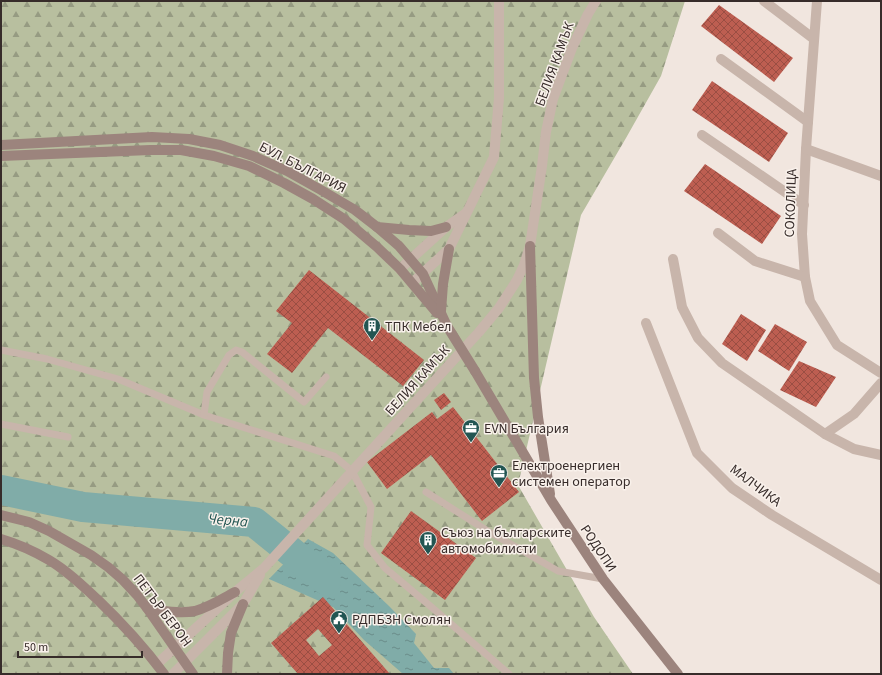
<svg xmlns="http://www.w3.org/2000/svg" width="882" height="675" font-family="'Source Sans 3',sans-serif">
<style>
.forest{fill:url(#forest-firs)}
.water{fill:url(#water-ripples)}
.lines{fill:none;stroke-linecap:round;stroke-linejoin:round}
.river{stroke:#80aca8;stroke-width:30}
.building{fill:url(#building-cross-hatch);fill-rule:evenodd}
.lane{stroke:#c8b5ab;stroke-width:7}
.street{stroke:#c8b5ab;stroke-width:10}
.secondary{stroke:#9c847d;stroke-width:10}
.secondary-bridge{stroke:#9c847d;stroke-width:10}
.labels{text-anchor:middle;stroke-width:3;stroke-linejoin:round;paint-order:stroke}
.street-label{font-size:14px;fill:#372c2a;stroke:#f9f1eb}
.poi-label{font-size:14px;fill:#372c2a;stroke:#f9f1eb;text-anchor:start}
.water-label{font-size:15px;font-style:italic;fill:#225552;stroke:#f9f1eb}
</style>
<defs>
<pattern id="forest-firs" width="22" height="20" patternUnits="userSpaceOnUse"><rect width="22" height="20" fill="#b8bf9f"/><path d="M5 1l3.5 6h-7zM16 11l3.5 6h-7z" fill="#969b82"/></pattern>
<pattern id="water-ripples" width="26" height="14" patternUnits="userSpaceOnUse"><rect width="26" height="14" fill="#80aca8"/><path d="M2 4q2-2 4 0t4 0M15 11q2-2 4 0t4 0" fill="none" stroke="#6a8c89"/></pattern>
<pattern id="building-cross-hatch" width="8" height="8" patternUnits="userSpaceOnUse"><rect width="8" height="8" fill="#bd5e51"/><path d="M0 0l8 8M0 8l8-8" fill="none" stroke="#9a4e43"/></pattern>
</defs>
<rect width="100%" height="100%" fill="#f1e6df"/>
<polygon class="forest" points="1,1 685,1 661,76 626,138 581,215 518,485 594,617 633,674 1,674"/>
<polygon class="water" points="308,539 333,553 389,606 416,634 414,643 434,668 449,668 454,674 403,674 364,640 333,607 269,579"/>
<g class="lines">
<polyline class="river" points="1,490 83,507 254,522 326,580"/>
</g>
<g class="building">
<polygon points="719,5 793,58 774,82 701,26"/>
<polygon points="712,81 788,133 769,162 692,110"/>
<polygon points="705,164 781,216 762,244 684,191"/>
<polygon points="309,270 424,360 403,386 328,328 292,373 267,354 292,323 276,311"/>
<polygon points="741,314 766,330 747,361 722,344"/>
<polygon points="775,324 807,342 789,371 758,351"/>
<polygon points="799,361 836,377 816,407 780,390"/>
<polygon points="444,393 451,402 441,410 434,400"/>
<polygon points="453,407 519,492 482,521 431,455 387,489 367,462 432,412 437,419"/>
<polygon points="411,511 476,558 445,600 381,553"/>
<path d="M323,597L390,674H298L271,643ZM318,629L332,645L319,656L306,640Z"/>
</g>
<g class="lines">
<g class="lane">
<polyline points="1,350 47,359 118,379 204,415 334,456 352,471 371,507 367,545 385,568 429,605 509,674"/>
<polyline points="204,415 207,392 229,355 236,350 242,352 304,402 326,377"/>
<polyline points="1,424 68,437"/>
<polyline points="426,492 486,530 558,571 603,579"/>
</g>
<g class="street">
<polyline points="764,1 814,39"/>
<polyline points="817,1 806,149 802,234 805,277 810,301 837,345 881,373"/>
<polyline points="721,59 808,122"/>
<polyline points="702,135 804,205"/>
<polyline points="806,149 881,176"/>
<polyline points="718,233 755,261 805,277"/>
<polyline points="673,259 682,307 698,338 722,363 825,434 854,449 881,455"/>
<polyline points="400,269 446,227 466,213"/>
<polyline points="412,283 449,249 494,157 499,98 499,1"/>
<polyline points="646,323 697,453 732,488 772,515 881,580"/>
<polyline points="825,434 854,414 881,383"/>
<polyline points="157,664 235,592 264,568 479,332 499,308 517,280 524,265 530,246 542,166 546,132 553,99 572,48 588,14 596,1"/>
<polyline points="173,674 243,604 260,575"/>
</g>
<g class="secondary">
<polyline points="1,145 152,137 189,139 220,145 253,156 287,171 321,190 355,210 377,227 399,246 423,274 447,326"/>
<polyline points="1,156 150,150 181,150 214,156 249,166 284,183 313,199 344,219 377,247 400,269 437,313"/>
<polyline points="377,227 409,230 431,231 446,227"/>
<polyline points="530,246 534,378 538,417 550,494"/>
<polyline points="441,311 443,284 449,249"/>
<polyline points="475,371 551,500 603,579 678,674"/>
<polyline points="1,515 29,522 49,531 91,555 108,567 123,580 137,595 147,608 193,674"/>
<path d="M1,539C18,544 34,551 49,560C66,570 82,585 97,599C121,622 144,647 164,674"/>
<path d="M147,608C163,611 180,614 195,611C209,607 222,599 235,592"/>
<polyline points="227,674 228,653 231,633 243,604"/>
</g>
<polyline class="secondary-bridge" points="447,326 475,371"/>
</g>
<defs>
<symbol id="building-pin" viewBox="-11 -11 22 30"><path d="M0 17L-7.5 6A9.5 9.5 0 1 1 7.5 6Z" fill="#225552" stroke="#f9f1eb"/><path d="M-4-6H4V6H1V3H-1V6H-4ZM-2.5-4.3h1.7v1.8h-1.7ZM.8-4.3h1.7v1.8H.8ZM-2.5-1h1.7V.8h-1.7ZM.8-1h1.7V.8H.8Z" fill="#fff"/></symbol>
<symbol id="office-pin" viewBox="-11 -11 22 30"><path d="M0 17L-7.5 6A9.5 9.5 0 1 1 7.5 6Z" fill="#225552" stroke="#f9f1eb"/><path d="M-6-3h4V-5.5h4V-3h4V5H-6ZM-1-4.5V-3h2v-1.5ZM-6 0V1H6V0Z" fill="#fff"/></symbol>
<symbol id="civic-pin" viewBox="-11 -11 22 30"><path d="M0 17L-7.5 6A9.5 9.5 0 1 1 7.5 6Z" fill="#225552" stroke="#f9f1eb"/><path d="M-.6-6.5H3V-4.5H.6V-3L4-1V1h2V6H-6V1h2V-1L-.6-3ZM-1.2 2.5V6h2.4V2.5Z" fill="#fff"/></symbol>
</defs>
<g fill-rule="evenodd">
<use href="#building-pin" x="362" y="316" width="20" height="27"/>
<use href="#office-pin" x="461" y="418" width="20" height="27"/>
<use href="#office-pin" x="489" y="463" width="20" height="27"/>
<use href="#building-pin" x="418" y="530" width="20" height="27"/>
<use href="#civic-pin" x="329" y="609" width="20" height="27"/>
</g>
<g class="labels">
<g class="street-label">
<text transform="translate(554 64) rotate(-70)" y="5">БЕЛИЯ КАМЪК</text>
<text transform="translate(303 167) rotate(27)" y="5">БУЛ. БЪЛГАРИЯ</text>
<text transform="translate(790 203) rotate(-88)" y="5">СОКОЛИЦА</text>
<text transform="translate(417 380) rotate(-48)" y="5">БЕЛИЯ КАМЪК</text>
<text transform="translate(756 485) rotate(37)" y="5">МАЛЧИКА</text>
<text transform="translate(599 548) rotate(56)" y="5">РОДОПИ</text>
<text transform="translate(163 610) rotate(53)" y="5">ПЕТЪР БЕРОН</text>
</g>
<g class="poi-label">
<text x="385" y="331">ТПК Мебел</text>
<text x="484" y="433">EVN България</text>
<text x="512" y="470">Електроенергиен<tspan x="512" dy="16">системен оператор</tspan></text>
<text x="441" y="537">Съюз на българските<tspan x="441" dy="16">автомобилисти</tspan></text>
<text x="352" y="624">РДПБЗН Смолян</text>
</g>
<g class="water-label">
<text transform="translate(228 520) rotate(5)" y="5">Черна</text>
</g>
</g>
<rect width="882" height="675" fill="none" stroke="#372c2a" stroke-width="4"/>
<path d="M18 651v6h124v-6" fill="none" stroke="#372c2a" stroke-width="2"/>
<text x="24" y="651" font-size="12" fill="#372c2a" stroke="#f9f1eb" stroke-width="3" paint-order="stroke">50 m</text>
</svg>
